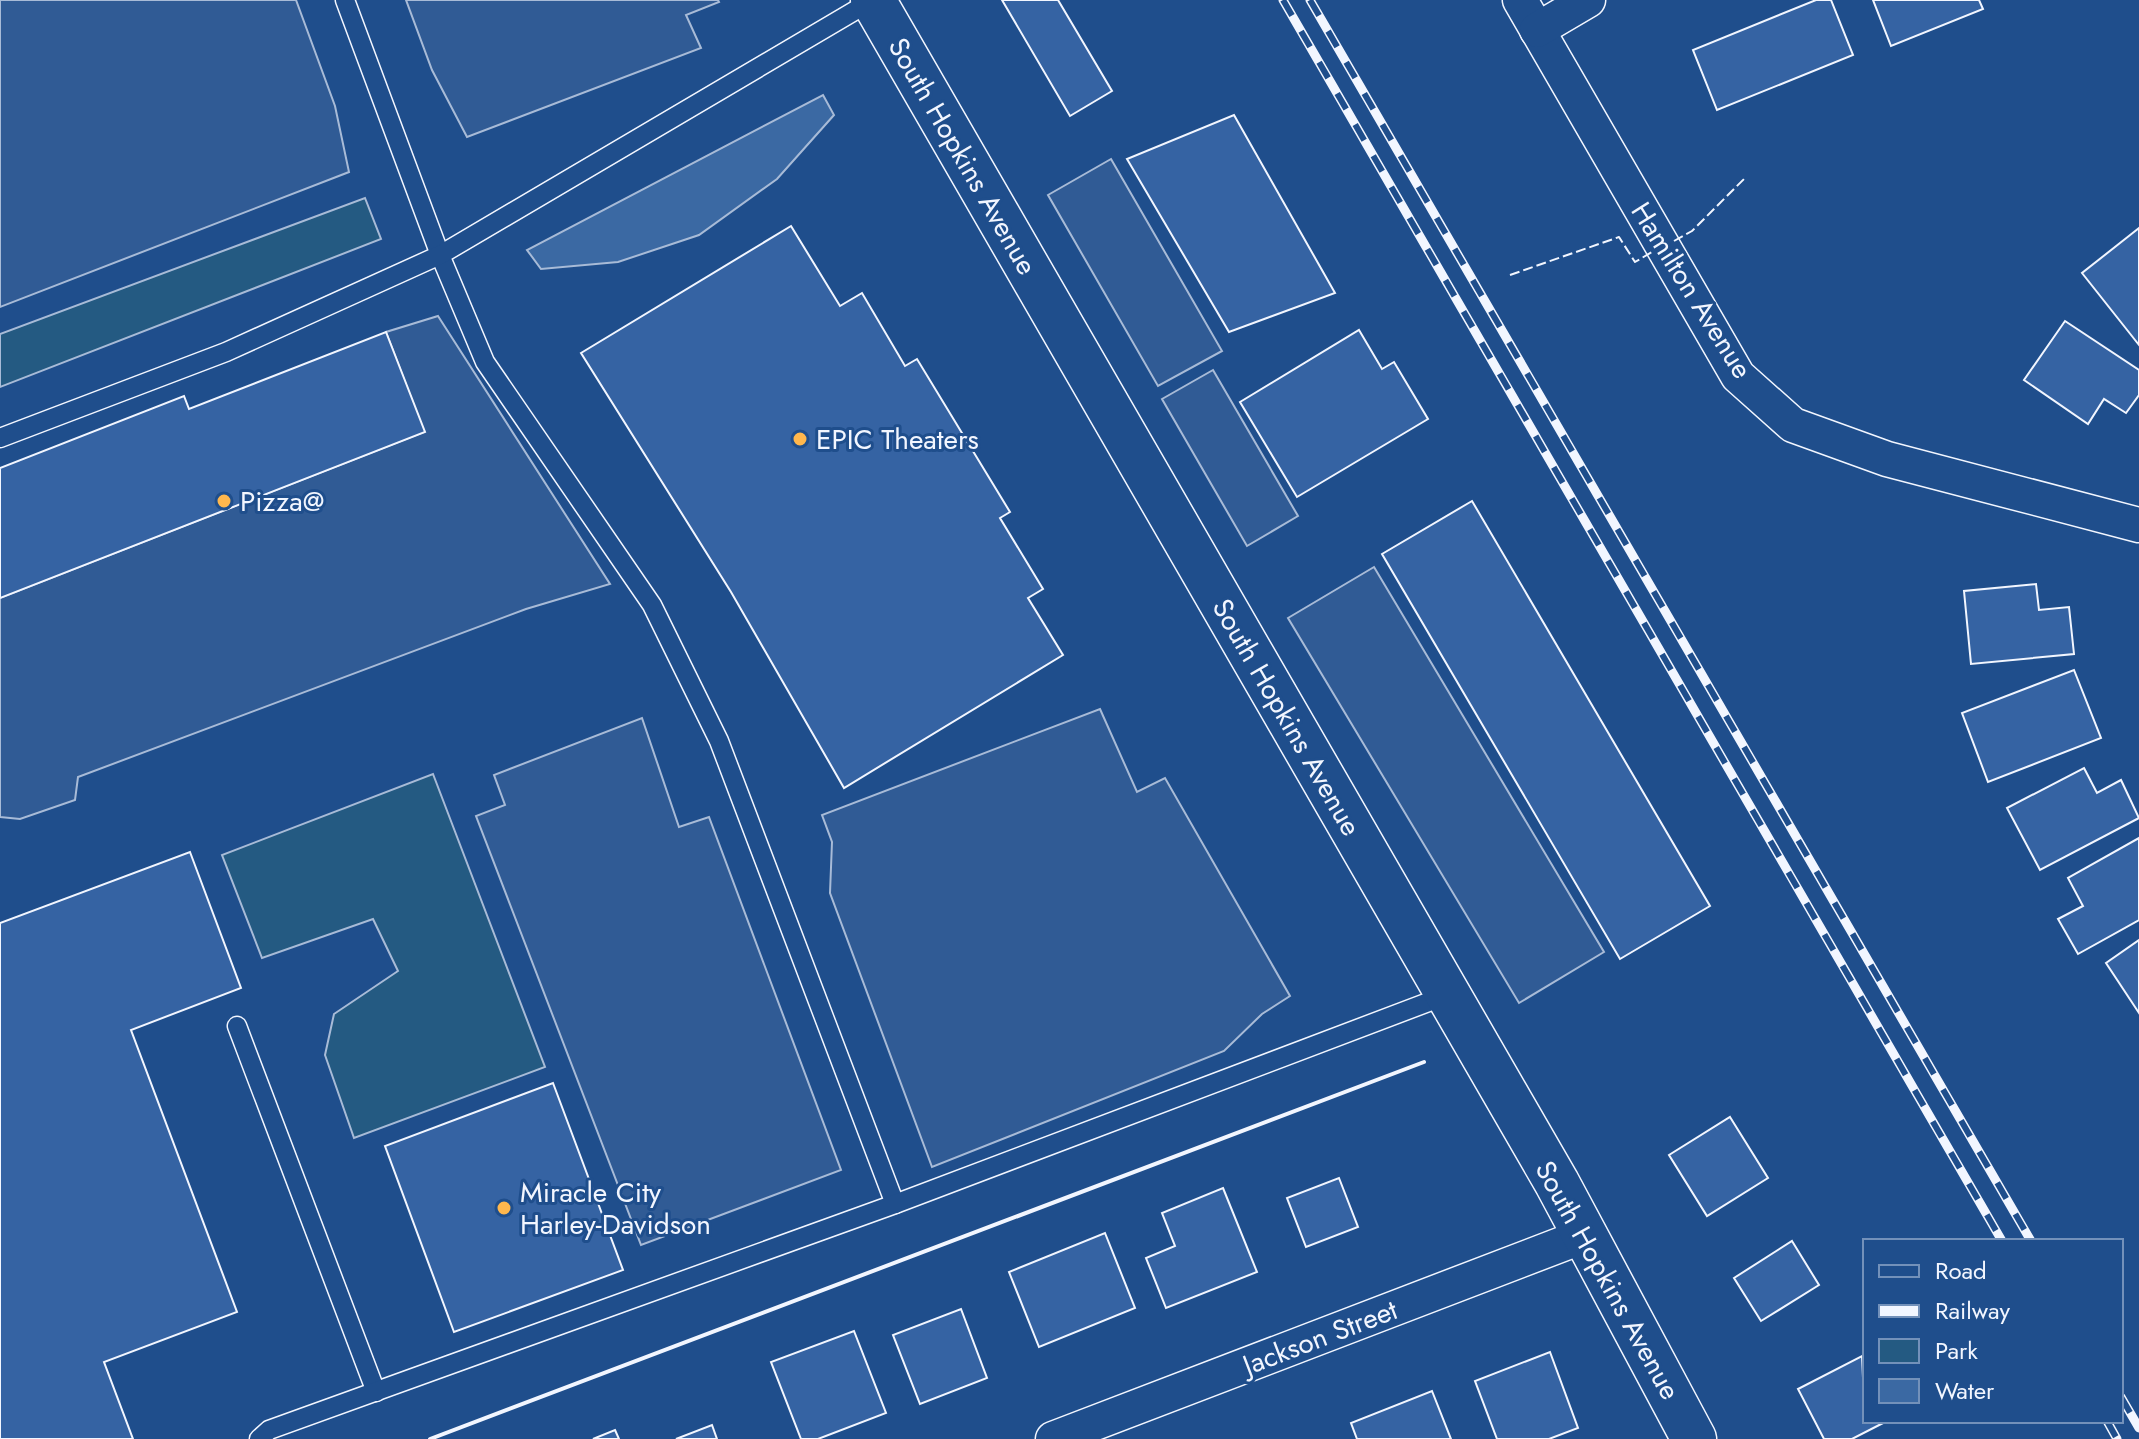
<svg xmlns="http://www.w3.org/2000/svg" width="2139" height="1439" font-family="Jost,sans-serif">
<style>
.green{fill:#245a82;stroke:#a8bbd7;stroke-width:2}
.parking{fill:#305b95;stroke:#a8bbd7;stroke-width:2}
.water{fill:#3b69a3;stroke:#a8bbd7;stroke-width:2}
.building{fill:#3563a3;stroke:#f2f6ff;stroke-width:2}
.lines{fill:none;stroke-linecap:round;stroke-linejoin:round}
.lane-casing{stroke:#f2f6ff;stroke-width:21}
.street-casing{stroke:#f2f6ff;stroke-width:37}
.secondary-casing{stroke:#f2f6ff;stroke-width:47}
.lane{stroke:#1f4e8c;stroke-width:18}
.street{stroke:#1f4e8c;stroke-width:34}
.secondary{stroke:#1f4e8c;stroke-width:44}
.rail-casing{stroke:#f2f6ff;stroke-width:9}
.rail{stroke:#1f4e8c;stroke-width:6;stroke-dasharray:18;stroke-linecap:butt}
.fence{stroke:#f2f6ff;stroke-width:2;stroke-dasharray:10 4;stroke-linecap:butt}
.wall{stroke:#f2f6ff;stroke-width:4}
.poi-dot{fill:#ffb74d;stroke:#1f4e8c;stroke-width:3}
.labels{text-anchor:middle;stroke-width:6;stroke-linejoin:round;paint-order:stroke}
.street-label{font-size:28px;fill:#f2f6ff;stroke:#1f4e8c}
.poi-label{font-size:28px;fill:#f2f6ff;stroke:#1f4e8c;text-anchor:start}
</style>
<rect width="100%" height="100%" fill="#1f4e8c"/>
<g class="green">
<polygon points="365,198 381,239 0,387 0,334"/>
<polygon points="433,774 545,1067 354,1138 325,1055 334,1014 398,971 373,919 262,958 222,855"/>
</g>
<g class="parking">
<polygon points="0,0 296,0 335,106 349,172 0,307"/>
<polygon points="406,0 718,0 719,2 686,15 701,48 467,137 432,70"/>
<polygon points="1111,159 1222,351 1158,386 1048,195"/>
<polygon points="438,316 610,584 526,609 78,777 75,800 20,819 0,817 0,598 424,432 386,332"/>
<polygon points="1213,370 1298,516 1247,546 1162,399"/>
<polygon points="1374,567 1604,952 1519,1003 1288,618"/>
<polygon points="1100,709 1137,792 1165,778 1290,996 1262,1014 1224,1051 932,1167 830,893 832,842 822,815"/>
<polygon points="642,718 679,827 709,817 841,1170 641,1245 476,816 505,805 494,775"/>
</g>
<polygon class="water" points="823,95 834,115 777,179 699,235 618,262 541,269 527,250"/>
<g class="building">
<polygon points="1002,0 1058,0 1112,91 1070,116"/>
<polygon points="1816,0 1831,0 1853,55 1717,110 1693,50"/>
<polygon points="1873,0 1979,0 1983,9 1891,46"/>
<polygon points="1234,115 1335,293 1229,332 1127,159"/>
<polygon points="791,226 840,306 862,293 905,366 917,359 1010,512 1000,518 1043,589 1028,598 1063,655 844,788 731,592 581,353"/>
<polygon points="2139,228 2139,345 2082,273"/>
<polygon points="2065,321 2139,370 2139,395 2126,413 2104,399 2088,424 2024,380"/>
<polygon points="1359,330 1382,369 1394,362 1428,419 1297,497 1240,402"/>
<polygon points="386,332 425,432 0,598 0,468 184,396 189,409"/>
<polygon points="1472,501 1710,906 1620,959 1382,554"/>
<polygon points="2036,584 2039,610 2069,607 2074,654 1971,664 1964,591"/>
<polygon points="2074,670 2101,738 1988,782 1962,713"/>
<polygon points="2084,768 2097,793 2121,780 2139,818 2040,870 2007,808"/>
<polygon points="2139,838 2139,920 2078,954 2058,919 2083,906 2068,878"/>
<polygon points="190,852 241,988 131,1030 237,1312 104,1362 133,1439 0,1439 0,923"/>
<polygon points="2139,940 2139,1013 2106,963"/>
<polygon points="553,1083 623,1270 454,1332 385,1146"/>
<polygon points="1730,1117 1768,1178 1707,1216 1669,1155"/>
<polygon points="1339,1178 1358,1227 1306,1247 1287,1198"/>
<polygon points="1223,1188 1257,1272 1166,1308 1146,1258 1175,1246 1162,1213"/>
<polygon points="1105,1233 1135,1308 1039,1347 1009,1272"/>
<polygon points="1792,1241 1819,1285 1761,1321 1734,1278"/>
<polygon points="961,1309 987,1378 920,1404 893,1335"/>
<polygon points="854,1331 886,1413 818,1439 801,1439 771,1362"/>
<polygon points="1550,1352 1578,1428 1549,1439 1497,1439 1475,1381"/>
<polygon points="1862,1356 1865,1421 1887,1421 1852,1439 1824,1439 1798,1389"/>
<polygon points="1432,1391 1451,1439 1357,1439 1351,1423"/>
<polygon points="712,1425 717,1439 676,1439"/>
<polygon points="615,1430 619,1439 593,1439"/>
</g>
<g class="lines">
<defs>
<g id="lane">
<polyline points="345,0 440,255 485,362 652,605 719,741 895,1204"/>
<polyline points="0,438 226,352 440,255 873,0"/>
<polyline points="237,1026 376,1392"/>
<polyline points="259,1439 269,1430 895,1204 1447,995"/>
</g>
<g id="street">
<polyline points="1520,0 1738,376 1793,425 1887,459 2139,525"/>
<polyline points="1537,30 1588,0"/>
<polyline points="1053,1439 1586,1235"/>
</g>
<polyline id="secondary" points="873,0 1557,1183 1694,1439"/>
</defs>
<use href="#lane" class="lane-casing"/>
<use href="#street" class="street-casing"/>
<use href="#secondary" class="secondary-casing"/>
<use href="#lane" class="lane"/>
<use href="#street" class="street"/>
<use href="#secondary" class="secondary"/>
<defs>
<g id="rail">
<polyline points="1283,0 2002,1241"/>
<polyline points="1310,0 2031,1241"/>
<polyline points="2121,1397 2139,1428"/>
<polyline points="2107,1421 2117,1439"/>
</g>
</defs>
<use href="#rail" class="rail-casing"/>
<use href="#rail" class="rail"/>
<g class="fence">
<polyline points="1674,241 1692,231 1744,179"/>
<polyline points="1510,275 1619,237 1635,262 1652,252"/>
</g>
<polyline class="wall" points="430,1439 1424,1062"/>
</g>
<g class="poi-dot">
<circle cx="800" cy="439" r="8"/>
<circle cx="224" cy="501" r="8"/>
<circle cx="504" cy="1208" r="8"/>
</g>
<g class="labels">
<g class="street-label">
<text transform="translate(963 156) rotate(60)" y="10">South Hopkins Avenue</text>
<text transform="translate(1692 290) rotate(58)" y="10">Hamilton Avenue</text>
<text transform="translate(1287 717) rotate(60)" y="10">South Hopkins Avenue</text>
<text transform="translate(1608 1280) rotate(61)" y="10">South Hopkins Avenue</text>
<text transform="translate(1320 1337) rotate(-21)" y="10">Jackson Street</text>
</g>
<g class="poi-label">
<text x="816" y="449">EPIC Theaters</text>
<text x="240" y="511">Pizza@</text>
<text x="520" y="1202">Miracle City<tspan x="520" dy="32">Harley-Davidson</tspan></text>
</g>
</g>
<rect x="1863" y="1239" width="260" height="184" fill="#1f4e8c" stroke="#7391ba" stroke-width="2"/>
<rect x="1879" y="1265" width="40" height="12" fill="#1f4e8c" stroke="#7391ba" stroke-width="2"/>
<text x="1935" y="1279" font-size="24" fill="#f2f6ff">Road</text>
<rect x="1879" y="1305" width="40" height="12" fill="#f2f6ff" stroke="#7391ba" stroke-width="2"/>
<text x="1935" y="1319" font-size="24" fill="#f2f6ff">Railway</text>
<rect x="1879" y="1339" width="40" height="24" fill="#245a82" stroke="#7391ba" stroke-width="2"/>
<text x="1935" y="1359" font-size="24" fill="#f2f6ff">Park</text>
<rect x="1879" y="1379" width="40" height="24" fill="#3b69a3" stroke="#7391ba" stroke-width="2"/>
<text x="1935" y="1399" font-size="24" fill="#f2f6ff">Water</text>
</svg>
